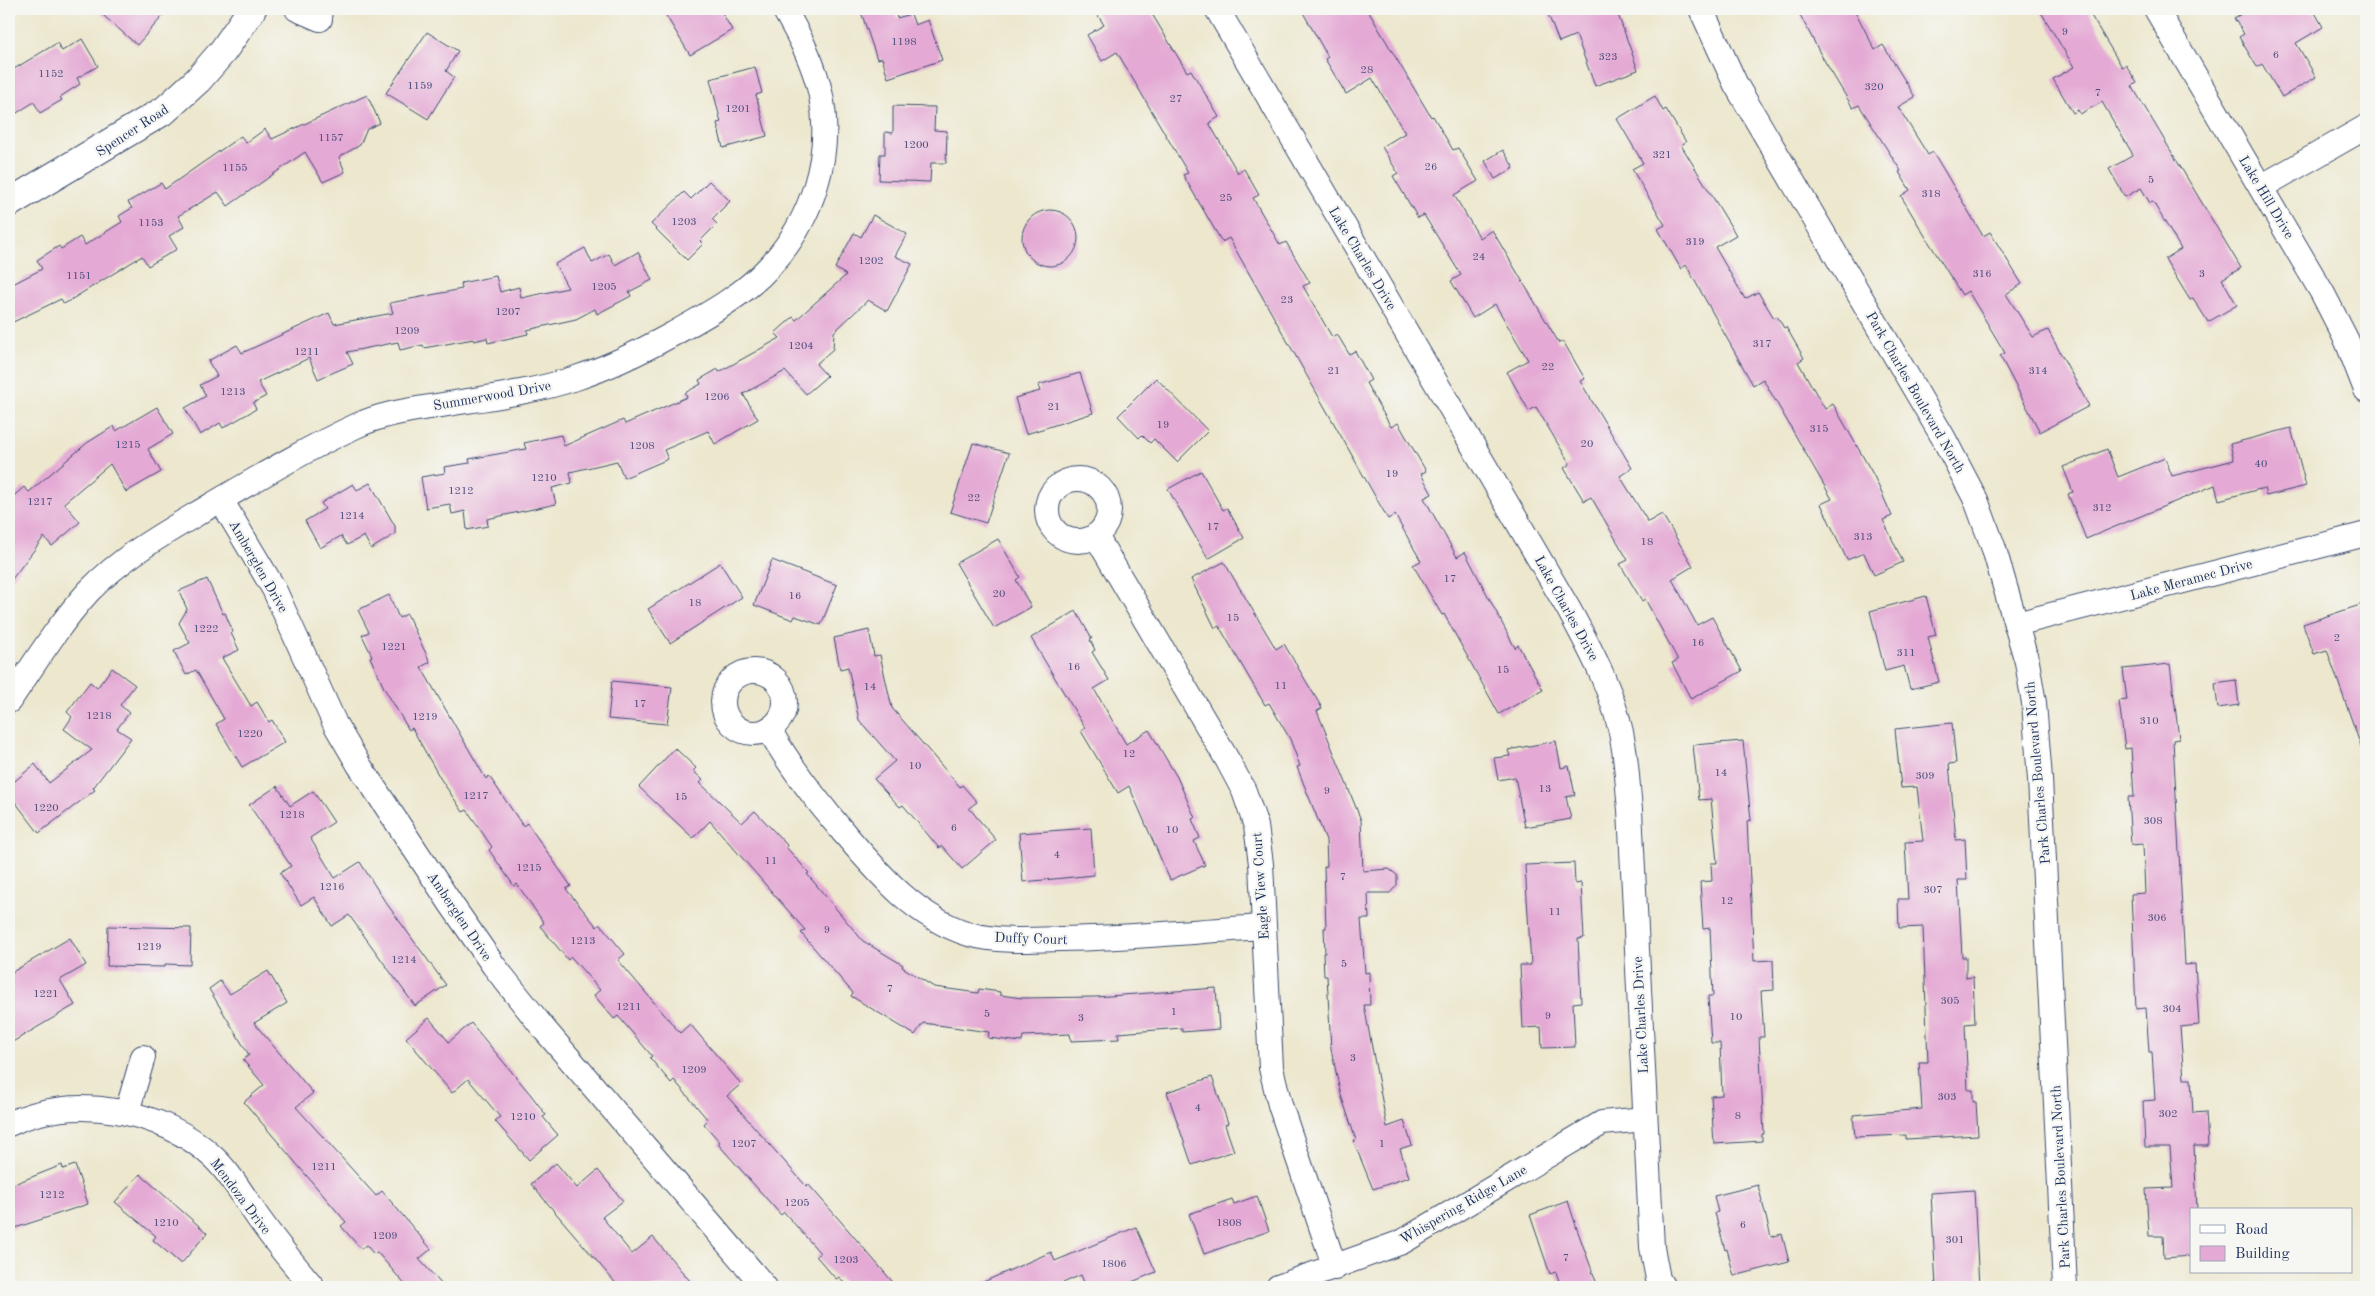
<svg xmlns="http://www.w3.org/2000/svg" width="2375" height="1296" font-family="'Old Standard TT',serif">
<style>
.building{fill:#e4a9d4}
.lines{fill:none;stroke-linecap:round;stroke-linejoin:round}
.minor-casing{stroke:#3a4b6f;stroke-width:26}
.secondary-casing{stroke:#3a4b6f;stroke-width:30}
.minor{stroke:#fff;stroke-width:24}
.secondary{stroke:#fff;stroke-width:28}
.labels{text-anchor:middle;stroke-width:4.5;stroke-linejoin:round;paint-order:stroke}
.number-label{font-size:11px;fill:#4d4e7c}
.street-label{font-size:14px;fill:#1b2f5e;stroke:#f6f6f2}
</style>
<rect width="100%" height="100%" fill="#f6f6f2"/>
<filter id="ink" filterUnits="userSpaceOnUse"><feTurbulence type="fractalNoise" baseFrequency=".02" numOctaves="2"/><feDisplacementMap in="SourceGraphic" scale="10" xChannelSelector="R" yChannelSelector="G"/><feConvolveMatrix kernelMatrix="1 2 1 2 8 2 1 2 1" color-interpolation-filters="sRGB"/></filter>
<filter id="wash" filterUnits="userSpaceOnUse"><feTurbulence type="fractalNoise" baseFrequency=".0096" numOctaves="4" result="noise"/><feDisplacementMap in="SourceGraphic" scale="20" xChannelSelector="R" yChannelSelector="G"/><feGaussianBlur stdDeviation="1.12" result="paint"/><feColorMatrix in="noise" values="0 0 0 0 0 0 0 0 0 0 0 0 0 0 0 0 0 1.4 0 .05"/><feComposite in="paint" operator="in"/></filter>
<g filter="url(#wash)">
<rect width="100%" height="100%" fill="#ece7cd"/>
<g id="blocks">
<g class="building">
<polygon points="96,9 169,9 137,45"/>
<polygon points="662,9 720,9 732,30 690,55"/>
<polygon points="860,9 894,9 897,18 911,14 915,25 928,20 942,60 888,78 882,58 877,59"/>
<polygon points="1094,9 1149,9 1187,72 1191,70 1219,117 1209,123 1238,173 1244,169 1259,195 1253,198 1280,245 1286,242 1310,283 1303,286 1332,337 1337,334 1349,354 1355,351 1371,380 1366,383 1391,427 1398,423 1426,471 1421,474 1432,494 1424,498 1457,557 1465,552 1515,648 1518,645 1543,690 1499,714 1444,614 1442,615 1413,565 1421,561 1395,515 1388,519 1229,238 1222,242 1183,175 1188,173 1117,52 1102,61 1087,35 1104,25"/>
<polygon points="1301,9 1367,9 1431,117 1433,116 1453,150 1458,148 1478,181 1454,195 1480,238 1492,230 1559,343 1563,341 1585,379 1580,381 1632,468 1620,476 1648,522 1662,514 1693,566 1672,579 1697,625 1712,617 1742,671 1691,699 1672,663 1678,660 1645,599 1642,601 1620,564 1628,560 1591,497 1584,501 1564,468 1570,464 1536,407 1529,411 1507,372 1528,360 1495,304 1473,318 1451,281 1461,275 1424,215 1418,218 1393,176 1398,173 1382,147 1405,133 1372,78 1346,94 1325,59 1328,57"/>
<polygon points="1546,9 1616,9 1638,70 1595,86 1576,35 1559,42"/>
<polygon points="1797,9 1854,9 1875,50 1883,45 1915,97 1898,107 1928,155 1933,152 1983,236 1990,232 2022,284 2006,294 2033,337 2048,330 2089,406 2040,432 2000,356 2005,353 1968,291 1962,295 1925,236 1901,196 1910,190 1899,172 1901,171 1859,105 1853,108 1821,55"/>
<polygon points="2039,9 2087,9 2122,67 2126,65 2137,83 2132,86 2241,268 2222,279 2237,305 2208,322 2193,298 2190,300 2165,259 2181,249 2153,202 2150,203 2141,188 2125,197 2109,169 2132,156 2132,153 2102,102 2080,114 2078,110 2073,113 2053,79 2074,67"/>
<polygon points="2250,9 2313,9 2323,27 2296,43 2316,77 2282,97 2262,64 2257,67 2239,37 2244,34 2234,18"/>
<polygon points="427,32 458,51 446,71 454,77 428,119 386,93"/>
<polygon points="82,39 98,66 77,78 80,84 60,97 62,100 40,113 34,102 9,118 9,72 57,43 62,51"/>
<polygon points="755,67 762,93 756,95 767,136 723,148 717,123 721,122 710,79"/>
<polygon points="367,95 380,123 367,129 360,145 339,157 345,172 323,182 305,152 228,206 218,192 178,216 184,227 169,236 177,249 148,266 142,256 64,304 61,299 9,324 9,286 42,269 37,260 59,246 61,249 80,237 85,245 122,222 119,216 132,208 128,202 161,183 165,189 241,136 246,143 265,129 272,139"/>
<polygon points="1655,96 1663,111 1666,109 1686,142 1681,145 1736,235 1715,247 1745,299 1758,292 1774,318 1777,316 1784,328 1786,327 1804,358 1798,362 1825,409 1833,404 1874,476 1892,516 1883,520 1903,562 1874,575 1864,553 1847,560 1821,504 1832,499 1763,379 1753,385 1686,265 1681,269 1658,229 1665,225 1632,169 1643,163 1617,119"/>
<polygon points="893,106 935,107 934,130 947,131 946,163 931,163 930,182 879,180 880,154 885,154 885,132 893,133"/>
<polygon points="1503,150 1514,168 1495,179 1485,161"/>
<polygon points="709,181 730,201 712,219 717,224 700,241 703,244 687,260 651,224 684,192 691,199"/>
<circle cx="1050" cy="238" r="28"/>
<polygon points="873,215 907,234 895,256 912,264 887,311 868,300 834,332 833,349 816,364 827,376 806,394 785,371 743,394 758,419 715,444 708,431 664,450 668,459 624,478 617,461 570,472 572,483 552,488 556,504 487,519 488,526 467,530 465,511 452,514 450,504 426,508 421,477 445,473 444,467 470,463 469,459 526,449 524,443 561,435 564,446 623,420 625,424 687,397 685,393 701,384 699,380 718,369 719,372 780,338 775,333 793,317 796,320 846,275 835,268 854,233 861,237"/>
<polygon points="585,248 592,263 609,254 615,265 638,252 652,280 629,292 631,296 597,314 595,309 576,319 527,330 528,334 488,343 487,338 474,341 474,339 424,348 423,345 400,350 398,342 347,352 353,364 318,379 309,358 258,382 266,396 253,403 256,409 223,428 220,423 200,435 185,408 206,396 200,385 217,376 208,361 237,345 242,353 329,313 334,324 393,313 390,303 462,289 461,283 496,276 500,292 519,287 521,298 568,288 555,264"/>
<polygon points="1080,373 1093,413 1026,434 1015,398 1040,391 1038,385"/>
<polygon points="1156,378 1208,431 1177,462 1154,439 1150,443 1142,435 1139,438 1118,416"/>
<polygon points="157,407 173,434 148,449 161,472 126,492 110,464 64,503 80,522 52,546 44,537 9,583 9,500 24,487 29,492 87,443 114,426 116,431"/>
<polygon points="2291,428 2306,486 2266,496 2264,488 2219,500 2215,485 2086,539 2068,494 2073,492 2063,467 2107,449 2118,477 2165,458 2172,476 2234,460 2230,444"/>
<polygon points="973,443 1009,453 986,523 950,512"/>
<polygon points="1201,471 1223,510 1227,508 1244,538 1208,559 1168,489"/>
<polygon points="370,483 395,526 395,534 371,549 364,536 347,545 341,536 320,548 305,521 325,509 321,503 353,484 357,490"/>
<polygon points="998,539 1020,577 1016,580 1031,607 994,628 956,563"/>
<polygon points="772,560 837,585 821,625 795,616 793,620 754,605"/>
<polygon points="1224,562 1276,649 1284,644 1322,708 1317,711 1361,820 1363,871 1389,869 1397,875 1397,885 1390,893 1368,893 1369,919 1361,919 1365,973 1369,972 1370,1005 1364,1005 1387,1127 1404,1121 1412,1145 1400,1149 1409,1177 1373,1189 1353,1140 1356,1140 1341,1095 1331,1049 1327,976 1324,976 1323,953 1325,953 1324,928 1326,928 1324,867 1327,866 1326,840 1297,767 1300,766 1290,739 1269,703 1265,705 1219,626 1215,628 1191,579"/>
<polygon points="720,563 742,597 670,643 648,609"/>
<polygon points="207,579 223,614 225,613 233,632 231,633 239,650 222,658 251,706 257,702 269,722 272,720 285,742 242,767 216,724 224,719 196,670 186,675 174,651 190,643 179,623 187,609 179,591"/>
<polygon points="389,595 399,618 407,614 430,662 421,667 486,779 489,776 523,826 527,823 571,886 566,889 597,927 600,924 625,954 618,960 680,1033 690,1024 741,1084 727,1096 806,1186 808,1184 843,1224 897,1287 848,1287 839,1277 836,1279 816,1256 820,1253 784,1212 781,1215 718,1144 720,1142 704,1124 708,1120 674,1080 671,1083 650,1058 652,1056 618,1016 614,1019 594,995 600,990 571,957 568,960 540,926 544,923 517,884 514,886 489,850 492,847 467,810 463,812 440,778 412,728 409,730 384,688 370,657 372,656 362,635 369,632 358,610"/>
<polygon points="1926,596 1936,635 1928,637 1939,682 1910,689 1904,666 1885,671 1870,611"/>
<polygon points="2366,603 2366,751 2363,752 2327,650 2314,654 2303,624"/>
<polygon points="1076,611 1092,639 1090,640 1095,650 1092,652 1109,680 1094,689 1126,744 1149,730 1177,777 1195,818 1192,819 1200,838 1194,841 1205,865 1170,880 1129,786 1118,793 1081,731 1085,728 1031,638"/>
<polygon points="869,630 874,656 880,655 892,708 960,787 962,785 977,802 969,808 996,840 962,869 942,846 939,848 903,805 900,807 874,779 895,761 859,720 848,667 840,669 834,638"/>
<polygon points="2170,664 2179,739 2173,740 2185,965 2195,964 2199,1025 2180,1027 2184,1079 2191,1079 2193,1113 2206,1112 2208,1146 2194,1146 2197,1210 2191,1210 2191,1256 2164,1258 2163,1236 2149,1236 2146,1189 2173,1188 2170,1147 2145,1147 2143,1101 2155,1100 2152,1052 2149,1052 2146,1008 2136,1009 2131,894 2145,893 2143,844 2131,845 2128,797 2134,797 2131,748 2125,749 2119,701 2127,700 2123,669"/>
<polygon points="112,668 135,685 120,705 129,713 117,729 131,738 93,788 95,790 39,833 9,794 9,786 35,764 49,783 92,750 64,729 72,717 67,712 90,682 97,688"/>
<polygon points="2236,680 2239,705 2218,708 2215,683"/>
<polygon points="612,681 672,687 667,724 608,719"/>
<polygon points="1952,723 1956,763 1949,764 1956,840 1965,839 1967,880 1958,880 1962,957 1966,957 1966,978 1973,977 1975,1023 1965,1024 1968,1090 1973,1090 1973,1102 1976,1102 1978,1135 1906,1139 1906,1135 1855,1137 1853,1115 1922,1109 1919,1062 1928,1062 1923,927 1899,928 1898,899 1908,899 1905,842 1923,841 1917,787 1901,788 1895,729"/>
<polygon points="1556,741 1561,768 1569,766 1575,795 1566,797 1571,819 1525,827 1515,777 1498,780 1494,758 1510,756 1508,750"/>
<polygon points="1743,741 1751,820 1747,821 1754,961 1773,960 1774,990 1761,991 1764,1037 1759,1037 1764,1134 1762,1134 1762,1141 1714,1144 1711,1096 1722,1095 1720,1043 1711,1043 1708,996 1713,996 1710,928 1703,929 1700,882 1712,881 1711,863 1717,863 1711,799 1699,800 1693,745"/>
<polygon points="675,748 696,768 693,771 703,780 700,783 742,823 755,811 787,845 786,847 809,873 807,874 863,941 903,965 902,967 934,987 978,993 979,989 1000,992 1000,995 1022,998 1096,997 1216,988 1219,1029 1182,1032 1182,1028 1118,1033 1119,1039 1071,1041 1070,1034 1023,1036 1022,1042 988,1038 989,1032 923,1023 915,1035 851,996 853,993 801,933 805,930 710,821 693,838 639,787"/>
<polygon points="277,786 290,806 313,791 334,822 310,838 335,878 360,862 384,900 446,985 415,1006 349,915 332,926 314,897 301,905 280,873 291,866 249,805"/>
<polygon points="1091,828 1094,875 1023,882 1019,833"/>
<polygon points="1574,863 1575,884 1581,883 1584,938 1578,939 1581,1002 1573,1003 1575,1047 1542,1048 1541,1027 1523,1028 1520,965 1531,965 1525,865"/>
<polygon points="108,926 191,928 190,965 165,964 165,967 107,966"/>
<polygon points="70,938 86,965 60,980 75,1005 9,1044 9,974"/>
<polygon points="268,971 287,1003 254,1023 313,1093 296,1107 376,1196 382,1191 431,1249 419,1259 444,1287 407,1287 377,1252 374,1254 366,1245 361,1249 341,1226 346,1222 244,1102 264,1085 243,1060 249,1055 209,989 220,981 230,994"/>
<polygon points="429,1018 449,1042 471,1023 531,1095 546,1115 543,1117 558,1135 529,1160 495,1121 500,1117 468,1079 452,1093 406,1038"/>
<polygon points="1212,1077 1228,1123 1225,1125 1234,1151 1192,1165 1167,1092"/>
<polygon points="556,1163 577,1188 598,1170 623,1201 602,1217 632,1254 653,1237 695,1287 619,1287 531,1184"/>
<polygon points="62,1165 63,1169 75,1165 88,1204 9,1230 9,1186"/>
<polygon points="140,1174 207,1233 181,1264 153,1240 156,1236 115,1202"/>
<polygon points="1758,1185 1771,1237 1782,1234 1789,1262 1734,1276 1727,1249 1725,1250 1715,1213 1718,1212 1714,1196"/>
<polygon points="1974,1190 1979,1287 1936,1287 1931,1193"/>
<polygon points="1257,1196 1269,1231 1204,1254 1189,1214 1232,1199 1234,1204"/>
<polygon points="1568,1201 1577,1229 1598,1287 1561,1287 1556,1272 1550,1274 1530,1215"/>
<polygon points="1136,1227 1156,1272 1120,1287 1086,1287 1081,1275 1054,1287 972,1287 1051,1252 1055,1261"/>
</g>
</g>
</g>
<g filter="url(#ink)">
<use href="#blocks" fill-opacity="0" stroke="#3a4b6f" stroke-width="1"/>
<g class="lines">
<defs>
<g id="minor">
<polyline points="297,9 320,19"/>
<path d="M1217,9L1568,608C1592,652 1617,698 1624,749C1627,769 1628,790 1630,810L1652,1247L1658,1279L1663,1287"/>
<polyline points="1701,9 1736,85 1943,437 1976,500 1994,549 2027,662 2034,703 2040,779 2065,1287"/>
<polyline points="2156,9 2323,294 2347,341 2366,390"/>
<polyline points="2261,187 2366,127"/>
<circle cx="1078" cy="510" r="31"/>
<polyline points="221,500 274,589 335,724 359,765 451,904 494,966 544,1029 765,1287"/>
<polyline points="1096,536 1228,761 1244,791 1256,826 1261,864 1271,1068 1280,1105 1335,1268"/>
<polyline points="2016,624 2366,534"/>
<circle cx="754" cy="702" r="31"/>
<path d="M9,701C35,663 58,625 89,591C124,555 168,531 210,506C258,478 306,449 356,426C381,414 410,410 436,406C483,398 531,393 576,378C610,367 642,351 673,334C707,315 744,295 770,266C811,222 833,156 821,96C815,65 799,35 784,9"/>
<path d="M769,729C790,767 816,800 844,833C880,875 915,917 969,934C997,942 1030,940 1060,939C1128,938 1196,931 1264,927"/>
<polyline points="127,1112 143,1057"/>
<path d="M9,1124C71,1093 164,1109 214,1158C232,1175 245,1199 259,1219C276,1243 294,1265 313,1287"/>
<polyline points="1278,1287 1402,1242 1602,1123 1645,1119"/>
</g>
<polyline id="secondary" points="9,203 165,110 198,80 223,51 252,9"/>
</defs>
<use href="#minor" class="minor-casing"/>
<use href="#secondary" class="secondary-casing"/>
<use href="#minor" class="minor"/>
<use href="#secondary" class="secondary"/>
</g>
</g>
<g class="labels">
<g class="number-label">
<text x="2065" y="35">9</text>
<text x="904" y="45">1198</text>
<text x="2276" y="58">6</text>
<text x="1608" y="60">323</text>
<text x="1367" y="73">28</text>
<text x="51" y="77">1152</text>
<text x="420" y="89">1159</text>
<text x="1874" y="90">320</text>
<text x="2098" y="96">7</text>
<text x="1176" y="102">27</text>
<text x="738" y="112">1201</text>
<text x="331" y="141">1157</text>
<text x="916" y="148">1200</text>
<text x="1662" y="158">321</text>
<text x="1431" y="170">26</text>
<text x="235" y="171">1155</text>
<text x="2151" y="183">5</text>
<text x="1931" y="197">318</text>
<text x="1226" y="201">25</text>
<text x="684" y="225">1203</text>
<text x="151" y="226">1153</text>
<text x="1695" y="245">319</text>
<text x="1479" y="260">24</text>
<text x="871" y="264">1202</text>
<text x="1982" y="277">316</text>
<text x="2202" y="277">3</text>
<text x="79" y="279">1151</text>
<text x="604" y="290">1205</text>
<text x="1287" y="303">23</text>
<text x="508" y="315">1207</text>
<text x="407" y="334">1209</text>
<text x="1762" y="347">317</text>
<text x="801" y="349">1204</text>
<text x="307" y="355">1211</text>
<text x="1548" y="370">22</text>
<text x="1334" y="374">21</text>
<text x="2038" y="374">314</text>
<text x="233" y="395">1213</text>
<text x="717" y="400">1206</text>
<text x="1054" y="410">21</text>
<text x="1163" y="428">19</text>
<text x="1819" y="432">315</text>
<text x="1587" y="447">20</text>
<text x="128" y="448">1215</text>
<text x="642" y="449">1208</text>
<text x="2261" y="467">40</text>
<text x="1392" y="477">19</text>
<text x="544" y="481">1210</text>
<text x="461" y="494">1212</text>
<text x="974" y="501">22</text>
<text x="40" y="505">1217</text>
<text x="2102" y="511">312</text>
<text x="352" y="519">1214</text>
<text x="1213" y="530">17</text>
<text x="1863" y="540">313</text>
<text x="1647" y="545">18</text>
<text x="1450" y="582">17</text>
<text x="999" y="597">20</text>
<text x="795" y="599">16</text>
<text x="695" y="606">18</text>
<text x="1233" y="621">15</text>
<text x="206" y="632">1222</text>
<text x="2337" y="641">2</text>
<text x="1698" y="646">16</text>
<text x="394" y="650">1221</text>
<text x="1906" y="656">311</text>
<text x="1074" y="670">16</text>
<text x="1503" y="673">15</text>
<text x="1281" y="689">11</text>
<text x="870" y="690">14</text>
<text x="640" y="707">17</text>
<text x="99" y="719">1218</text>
<text x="425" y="720">1219</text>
<text x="2149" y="724">310</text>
<text x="250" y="737">1220</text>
<text x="1129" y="757">12</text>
<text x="915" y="769">10</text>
<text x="1721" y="776">14</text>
<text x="1925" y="779">309</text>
<text x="1545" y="792">13</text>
<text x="1327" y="794">9</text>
<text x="476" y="799">1217</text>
<text x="681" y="800">15</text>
<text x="46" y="811">1220</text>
<text x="292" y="818">1218</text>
<text x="2153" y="824">308</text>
<text x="954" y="831">6</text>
<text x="1172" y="833">10</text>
<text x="1057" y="858">4</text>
<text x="771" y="864">11</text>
<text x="529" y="871">1215</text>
<text x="1343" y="880">7</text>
<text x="332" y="890">1216</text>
<text x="1933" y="893">307</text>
<text x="1727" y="904">12</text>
<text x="1555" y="915">11</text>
<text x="2157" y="921">306</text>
<text x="827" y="933">9</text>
<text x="583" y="944">1213</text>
<text x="149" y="950">1219</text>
<text x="404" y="963">1214</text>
<text x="1344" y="967">5</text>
<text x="890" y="992">7</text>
<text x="46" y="997">1221</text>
<text x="1950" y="1004">305</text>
<text x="629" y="1010">1211</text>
<text x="2172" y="1012">304</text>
<text x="1174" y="1015">1</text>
<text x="987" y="1017">5</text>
<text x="1548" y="1019">9</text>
<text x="1736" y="1020">10</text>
<text x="1081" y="1021">3</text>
<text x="1353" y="1061">3</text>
<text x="694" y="1073">1209</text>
<text x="1947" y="1100">303</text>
<text x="1198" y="1111">4</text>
<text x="2168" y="1117">302</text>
<text x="1738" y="1119">8</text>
<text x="523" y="1120">1210</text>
<text x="744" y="1147">1207</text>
<text x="1382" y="1147">1</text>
<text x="324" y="1170">1211</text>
<text x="52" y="1198">1212</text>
<text x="797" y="1206">1205</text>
<text x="166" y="1226">1210</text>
<text x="1229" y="1226">1808</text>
<text x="1743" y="1228">6</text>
<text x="385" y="1239">1209</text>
<text x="1955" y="1243">301</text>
<text x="1566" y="1261">7</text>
<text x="846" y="1263">1203</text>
<text x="1114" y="1267">1806</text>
</g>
<g class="street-label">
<text transform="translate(132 130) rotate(-33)" y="5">Spencer Road</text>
<text transform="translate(2267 197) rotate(59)" y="5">Lake Hill Drive</text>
<text transform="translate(1363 258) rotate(59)" y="5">Lake Charles Drive</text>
<text transform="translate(1916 392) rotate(60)" y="5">Park Charles Boulevard North</text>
<text transform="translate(492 395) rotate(-10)" y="5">Summerwood Drive</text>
<text transform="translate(259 566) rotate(60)" y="5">Amberglen Drive</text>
<text transform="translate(2191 579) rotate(-15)" y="5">Lake Meramec Drive</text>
<text transform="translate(1567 608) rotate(61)" y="5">Lake Charles Drive</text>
<text transform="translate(2037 773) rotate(-95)" y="5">Park Charles Boulevard North</text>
<text transform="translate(1260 886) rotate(-94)" y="5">Eagle View Court</text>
<text transform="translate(460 916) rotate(56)" y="5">Amberglen Drive</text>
<text transform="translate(1031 938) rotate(2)" y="5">Duffy Court</text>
<text transform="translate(1640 1015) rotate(-93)" y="5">Lake Charles Drive</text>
<text transform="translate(2060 1177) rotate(-93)" y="5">Park Charles Boulevard North</text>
<text transform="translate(241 1196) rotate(53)" y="5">Mendoza Drive</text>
<text transform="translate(1463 1204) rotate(-30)" y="5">Whispering Ridge Lane</text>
</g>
</g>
<rect width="2375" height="1296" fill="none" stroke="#f6f6f2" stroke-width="30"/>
<rect x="2190" y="1208" width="162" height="65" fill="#f6f6f2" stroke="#9ea6b7"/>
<rect x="2200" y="1225" width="25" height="8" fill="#ffffff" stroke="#9ea6b7"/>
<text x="2235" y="1234" font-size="15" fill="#1b2f5e">Road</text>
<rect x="2200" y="1246" width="25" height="15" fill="#e4a9d4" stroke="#9ea6b7"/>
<text x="2235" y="1258" font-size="15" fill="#1b2f5e">Building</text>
</svg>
